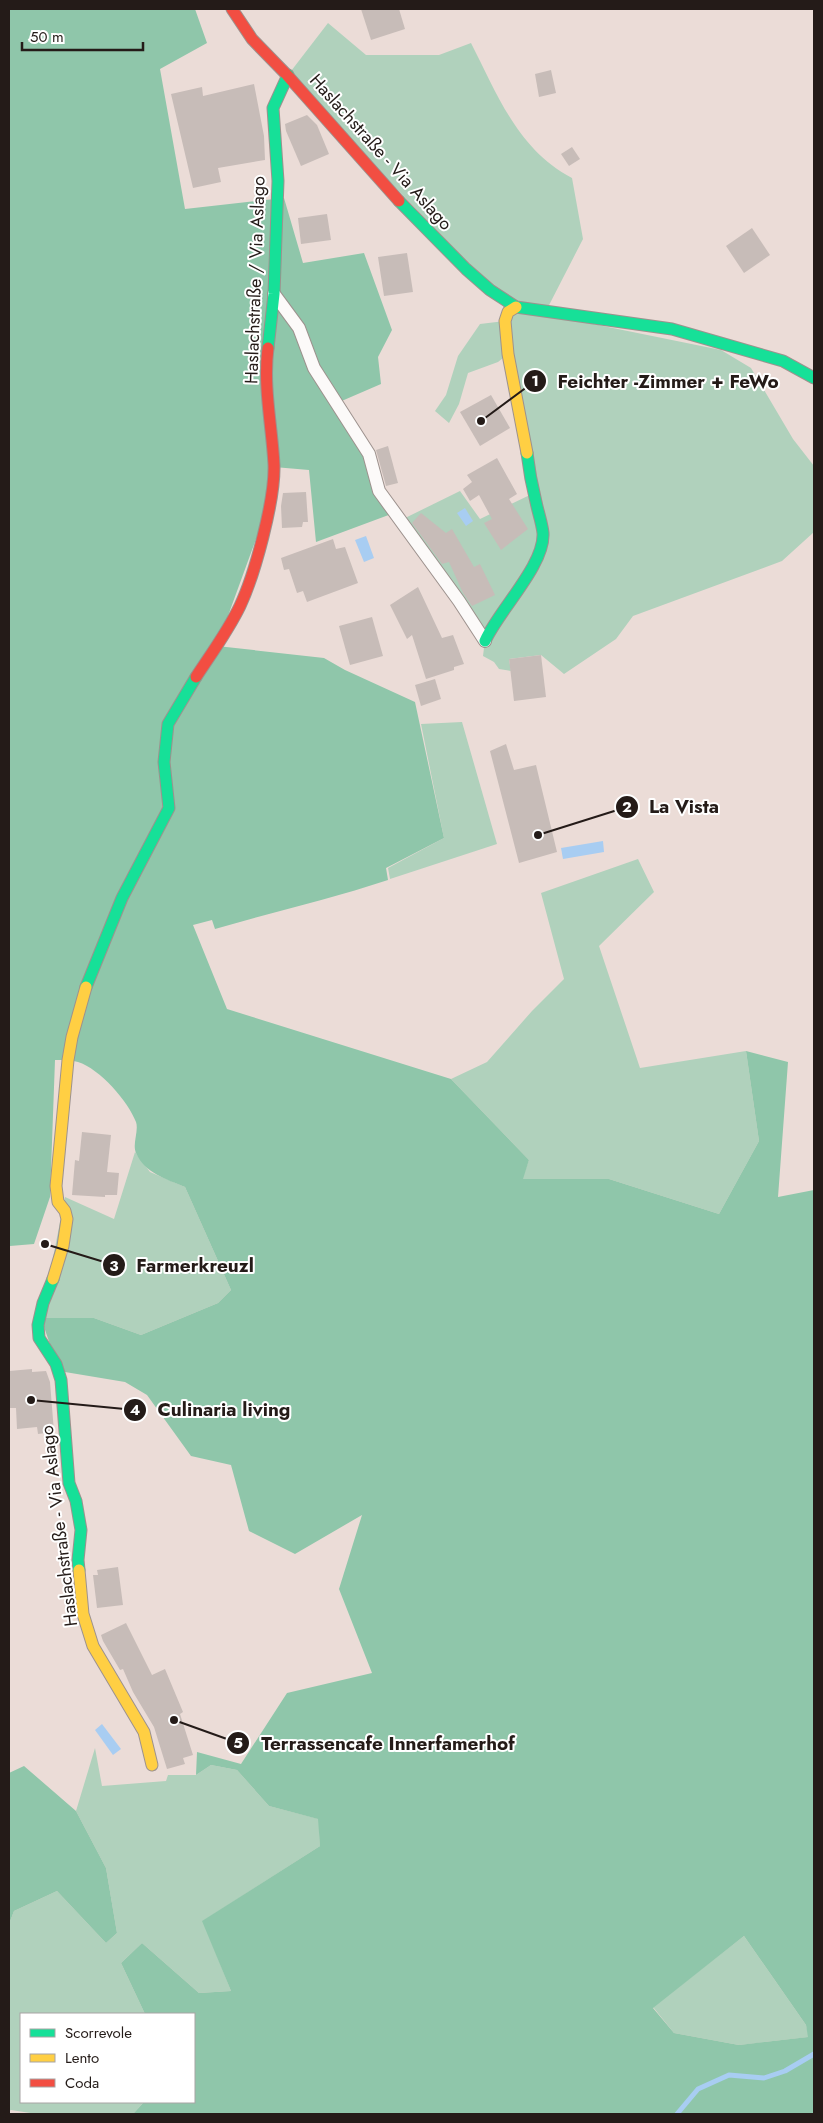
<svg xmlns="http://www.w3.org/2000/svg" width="823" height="2123" font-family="Jost,sans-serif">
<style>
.green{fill:#b0d1bc}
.forest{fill:#8fc6aa;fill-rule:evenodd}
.water{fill:#a8cdf2}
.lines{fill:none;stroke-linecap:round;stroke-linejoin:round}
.stream{stroke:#a8cdf2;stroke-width:5}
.building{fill:#c7bcb8}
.street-casing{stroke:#9d928e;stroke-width:14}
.fast-casing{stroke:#9d928e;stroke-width:13}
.slow-casing{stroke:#9d928e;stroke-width:13}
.jam-casing{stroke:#9d928e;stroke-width:13}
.street{stroke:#fcfaf9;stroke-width:12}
.fast{stroke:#16e098;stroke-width:11}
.slow{stroke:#ffcf43;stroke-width:11}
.jam{stroke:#f24e42;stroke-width:11}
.labels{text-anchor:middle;stroke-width:4;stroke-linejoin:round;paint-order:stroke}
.street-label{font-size:18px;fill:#241b18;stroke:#fff}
.leader{fill:none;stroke:#241b18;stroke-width:2}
.callout-dot{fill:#241b18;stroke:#fff;stroke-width:2}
.mark-label{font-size:15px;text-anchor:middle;font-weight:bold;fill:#fff}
.callout-label{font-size:19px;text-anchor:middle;font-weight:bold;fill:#241b18;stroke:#fff;stroke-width:4;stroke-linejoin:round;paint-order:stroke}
</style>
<rect width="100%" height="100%" fill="#ebdcd7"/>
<g class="green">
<path d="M328,23L366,55H439L471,43C497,94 518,150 572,178L583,239L546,311L549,315L721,350L751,368L793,439L814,466V532L782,561L633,616L616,639L564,674L541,655L509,659L511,671L499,669L494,662L483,656L485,640L399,521L460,491L480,519L534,493L508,354L498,362L468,373L459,404L449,423L435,411L446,395L458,356L480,324L505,321L502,299L288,75Z"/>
<polygon points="462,722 497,844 390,879 388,868 444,838 421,724"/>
<polygon points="638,859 654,892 599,946 640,1068 746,1051 759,1141 719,1214 609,1179 522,1179 529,1160 451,1079 487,1062 532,1011 564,979 541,893"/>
<polygon points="135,1152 150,1172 185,1187 231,1290 218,1303 141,1335 94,1318 41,1318 65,1197 114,1219"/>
<polygon points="95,1748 102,1786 166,1781 168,1775 196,1775 211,1765 237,1770 269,1806 319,1819 320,1846 203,1921 231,1991 199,1993 142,1943 121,1963 145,2014 21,2014 21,2102 144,2102 133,2114 37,2114 11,2110 9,2111 9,1924 14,1911 57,1891 106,1943 117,1933 106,1868 76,1811"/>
<polygon points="744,1936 806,2025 809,2037 739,2045 674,2033 653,2007"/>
</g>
<g class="forest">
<path d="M9,9H195L207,43L160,69L185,209L284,198L303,263L364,253L392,330L378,357L381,384L337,403L394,513L316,542L309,470L274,467L272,495L217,646L324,658L345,670L415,702L444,838L386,868L388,880C331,899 273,912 215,929L212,920L193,925L227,1009L451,1079L529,1160L523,1179H609L719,1214L759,1141L746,1051L788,1062L778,1197L814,1190V2114H133L144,2102H194V2014H145L121,1963L142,1943L199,1993L231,1991L202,1921L320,1846L318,1819L269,1806L237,1770L211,1765L196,1775L197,1752L241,1764L287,1693L372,1673L339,1589L362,1515L295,1554L249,1531L231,1465L191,1456L147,1395L125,1382L59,1371L41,1318H94L141,1335L218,1303L231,1290L185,1187C166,1179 145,1173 136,1153C132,1144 139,1131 136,1122C128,1101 100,1069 78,1062C71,1060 62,1060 55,1060L50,1197L34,1244L10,1246L9,1249ZM744,1936L806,2025L808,2037L739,2045L674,2033L653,2008Z"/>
<polygon points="24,1766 76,1811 106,1868 117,1933 106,1943 57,1891 14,1911 9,1924 9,1773"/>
</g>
<g class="water">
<polygon points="465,508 473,521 466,526 457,513"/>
<polygon points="366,536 374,558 364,562 355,540"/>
<polygon points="603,841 604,852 563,859 561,848"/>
<polygon points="102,1724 121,1749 113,1755 95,1730"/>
</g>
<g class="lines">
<polyline class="stream" points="677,2114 698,2089 729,2075 764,2078 785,2071 814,2054"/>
</g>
<g class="building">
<polygon points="361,9 399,9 405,29 371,40"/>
<polygon points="551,70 556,93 539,97 535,74"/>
<polygon points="254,84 264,136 265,160 218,168 221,182 193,188 171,94 202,87 203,96"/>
<polygon points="307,115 317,125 329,154 301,166 286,131 285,124"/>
<polygon points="572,147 580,159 569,166 561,154"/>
<polygon points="327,214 331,240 301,244 298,218"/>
<polygon points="752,228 770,255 744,273 726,246"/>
<polygon points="407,253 413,292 384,296 378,257"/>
<polygon points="491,395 510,428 480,446 460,412"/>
<polygon points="388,446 398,483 386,486 376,450"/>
<polygon points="497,458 517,494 509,499 528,529 501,550 484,523 492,519 479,495 470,501 463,489 472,482 467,475"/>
<polygon points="306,492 308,522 303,522 302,527 282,528 281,506 283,493"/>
<polygon points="421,513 446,533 452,529 474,567 480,564 495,595 472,606 463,593 449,562 442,564 412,523"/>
<polygon points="333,539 336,549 345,547 358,583 307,602 303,591 297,593 289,569 284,570 281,558"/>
<polygon points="418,587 442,638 453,635 464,664 454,667 454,670 426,679 412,635 407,639 390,605"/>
<polygon points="372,617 383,656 350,665 339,626"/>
<polygon points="541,655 546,697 514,701 509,659"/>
<polygon points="435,679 441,699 421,706 415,685"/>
<polygon points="506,744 514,770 536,765 557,852 519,863 490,751"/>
<polygon points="82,1132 111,1135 107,1172 119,1173 117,1195 105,1195 105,1197 72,1195 75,1160 79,1161"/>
<polygon points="32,1369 32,1372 46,1371 50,1382 54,1432 38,1434 37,1427 17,1429 16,1408 9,1408 9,1371"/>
<polygon points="118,1567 123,1605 97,1608 93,1575 98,1575 97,1570"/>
<polygon points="126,1623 152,1675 165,1669 183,1712 180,1714 193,1755 183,1758 185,1764 167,1769 154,1727 133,1692 123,1669 120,1670 103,1641 101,1635"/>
</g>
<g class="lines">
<defs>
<polyline id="street" points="274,294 299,328 314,368 369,454 379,491 459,601 485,641"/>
<g id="fast">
<polyline points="399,201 466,269 490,290 516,307 672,329 783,361 814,378"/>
<polyline points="268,348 274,294 278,181 273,108 288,75"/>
<path d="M485,641C499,610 545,565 543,533C542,523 538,512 536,502C532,486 529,470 527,453"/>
<polyline points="86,987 122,898 169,808 164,762 168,724 196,677"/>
<polyline points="53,1279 43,1303 38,1325 39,1338 56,1364 61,1380 69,1483 76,1501 81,1530 78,1560 79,1570"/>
</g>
<g id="slow">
<polyline points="516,307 508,312 505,321 508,354 527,453"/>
<polyline points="53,1279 63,1246 67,1219 65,1211 58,1202 56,1186 68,1060 72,1037 86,987"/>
<polyline points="79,1570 83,1614 93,1646 144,1732 152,1765"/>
</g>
<g id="jam">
<polyline points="232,9 252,39 287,75 399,201"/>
<path d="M196,677C211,654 228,631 240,606C255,574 275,500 274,465C272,426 263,387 268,348"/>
</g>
</defs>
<use href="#street" class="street-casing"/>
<use href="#fast" class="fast-casing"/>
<use href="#slow" class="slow-casing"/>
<use href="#jam" class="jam-casing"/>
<use href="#street" class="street"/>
<use href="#fast" class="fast"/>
<use href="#slow" class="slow"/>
<use href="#jam" class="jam"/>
</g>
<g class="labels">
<g class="street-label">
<text transform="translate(381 152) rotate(48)" y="6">Haslachstraße - Via Aslago</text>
<text transform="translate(255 280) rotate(-88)" y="6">Haslachstraße / Via Aslago</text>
<text transform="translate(59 1526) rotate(-97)" y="6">Haslachstraße - Via Aslago</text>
</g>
</g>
<path class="leader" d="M481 421L535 381M538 835L627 807M45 1244L114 1265M31 1400L135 1410M174 1720L238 1743"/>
<g class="callout-dot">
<circle cx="481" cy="421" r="5"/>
<circle cx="538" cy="835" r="5"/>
<circle cx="45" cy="1244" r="5"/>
<circle cx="31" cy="1400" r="5"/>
<circle cx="174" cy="1720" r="5"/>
<circle cx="535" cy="381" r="12"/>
<circle cx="627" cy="807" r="12"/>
<circle cx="114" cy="1265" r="12"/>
<circle cx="135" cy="1410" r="12"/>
<circle cx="238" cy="1743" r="12"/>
</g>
<g class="mark-label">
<text x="535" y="386">1</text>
<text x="627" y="812">2</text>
<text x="114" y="1271">3</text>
<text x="135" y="1415">4</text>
<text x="238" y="1748">5</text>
</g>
<g class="callout-label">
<text x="668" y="388">Feichter -Zimmer + FeWo</text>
<text x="684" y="813">La Vista</text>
<text x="195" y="1272">Farmerkreuzl</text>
<text x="224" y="1416">Culinaria living</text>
<text x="388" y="1750">Terrassencafe Innerfamerhof</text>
</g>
<rect width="823" height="2123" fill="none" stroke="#241b18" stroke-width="20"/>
<rect x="20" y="2013" width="175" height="90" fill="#ffffff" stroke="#a7a4a3"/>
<rect x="30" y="2029" width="25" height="8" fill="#16e098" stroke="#a7a4a3"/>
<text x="65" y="2038" font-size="15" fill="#241b18">Scorrevole</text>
<rect x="30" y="2054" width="25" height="8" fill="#ffcf43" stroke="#a7a4a3"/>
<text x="65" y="2063" font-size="15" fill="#241b18">Lento</text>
<rect x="30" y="2079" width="25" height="8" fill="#f24e42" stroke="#a7a4a3"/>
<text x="65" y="2088" font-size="15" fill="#241b18">Coda</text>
<path d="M22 42v8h121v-8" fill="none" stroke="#241b18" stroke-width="2.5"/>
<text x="30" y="42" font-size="15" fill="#241b18" stroke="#ffffff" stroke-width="4" paint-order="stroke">50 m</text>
</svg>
